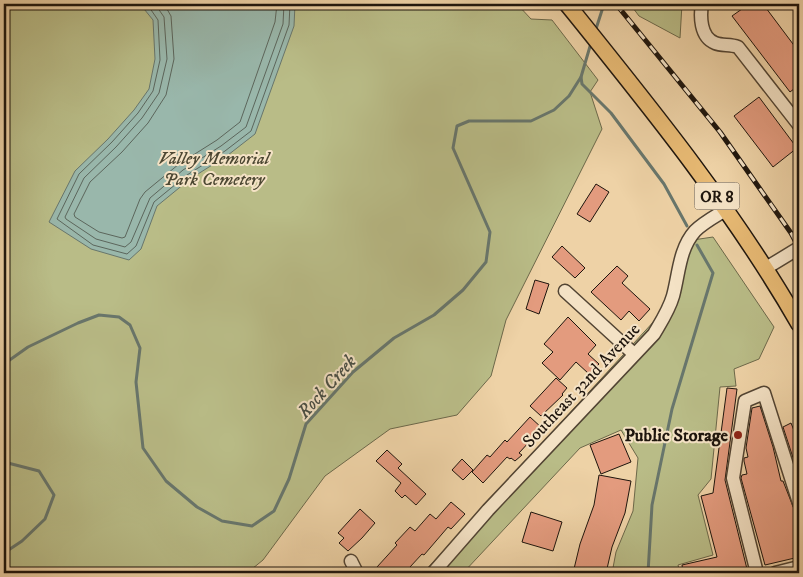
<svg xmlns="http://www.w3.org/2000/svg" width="803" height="577" font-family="'IM FELL DW Pica',serif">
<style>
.green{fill:#b9bc87;stroke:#6c684a}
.water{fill:#99b7ab;stroke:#68766c}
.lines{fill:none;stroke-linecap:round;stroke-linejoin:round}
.shore{stroke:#5c665c;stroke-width:1}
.stream{stroke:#68766c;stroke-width:3}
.building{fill:#e39b7e;stroke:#1e150d}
.minor-casing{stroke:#524433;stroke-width:15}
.major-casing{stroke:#1e150d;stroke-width:18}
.minor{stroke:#f4e2c5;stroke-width:12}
.major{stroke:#e7b973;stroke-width:15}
.rail-casing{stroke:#1e150d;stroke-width:5}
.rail{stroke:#f4e2c5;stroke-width:3;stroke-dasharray:9;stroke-linecap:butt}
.poi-dot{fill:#8f2418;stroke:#f4e2c5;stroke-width:2}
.labels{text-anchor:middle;stroke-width:4;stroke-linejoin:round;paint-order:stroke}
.shield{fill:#f4e2c5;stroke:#5e5244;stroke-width:1}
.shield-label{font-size:16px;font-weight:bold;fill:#1e150d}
.park-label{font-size:18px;font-style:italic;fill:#4c4732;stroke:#f4e2c5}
.street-label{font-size:18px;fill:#1e150d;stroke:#f4e2c5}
.poi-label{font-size:18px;font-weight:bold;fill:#1e150d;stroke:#f4e2c5;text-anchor:end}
.water-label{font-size:19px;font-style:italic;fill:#494e44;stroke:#f4e2c5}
</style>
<rect width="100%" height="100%" fill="#eed2a6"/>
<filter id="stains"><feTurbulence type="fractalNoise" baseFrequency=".004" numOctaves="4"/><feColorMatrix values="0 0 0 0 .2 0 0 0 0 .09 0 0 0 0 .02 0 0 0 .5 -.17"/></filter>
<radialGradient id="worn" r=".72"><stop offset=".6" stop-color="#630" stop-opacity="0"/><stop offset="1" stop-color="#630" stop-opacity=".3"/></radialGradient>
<g class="green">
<polygon points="4,4 517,4 531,19 552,20 598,80 590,92 602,129 506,320 491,376 457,415 390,429 325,476 263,560 247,573 4,573"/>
<polygon points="630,4 682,4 680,38 639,16"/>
<polygon points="713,237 774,327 759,359 734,369 736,386 720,387 711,479 698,495 713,555 678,565 680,573 612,573 616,552 633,511 638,458 621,430 580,448 463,573 423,573 667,307 686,241"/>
</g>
<polygon class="water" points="140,4 295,4 294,26 255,134 228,155 190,179 157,206 141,249 129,260 91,249 49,222 75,171 108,139 134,110 149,89 155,59 153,20"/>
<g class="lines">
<g class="shore">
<polyline points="147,4 158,20 160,60 153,91 138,113 112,142 79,174 57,219 93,245 127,254 136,246 154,202 187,175 225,151 251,131 289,25 290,4"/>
<polyline points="155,4 164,17 167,59 159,93 142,118 116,147 84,178 65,217 66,219 96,239 125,247 131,242 150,198 183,170 221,146 246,127 283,24 284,4"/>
<polyline points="164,4 171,16 174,59 166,95 148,123 122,152 90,182 74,214 75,217 99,232 122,238 125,237 140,199 145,192 179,164 217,140 240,122 275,22 277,4"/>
</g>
<g class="stream">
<polyline points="595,32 604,4"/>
<polyline points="581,77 582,84 611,113 664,184 687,226"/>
<polyline points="4,364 28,347 78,323 99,315 119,317 130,325 140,348 136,382 143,448 166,481 197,507 222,521 252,526 274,511 289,479 306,424 353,372 394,338 434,315 463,290 486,262 490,232 453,148 457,126 469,121 531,121 554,110 569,96 581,77 591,43"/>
<polyline points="4,462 39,471 54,495 45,519 22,541 4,553"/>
<polyline points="648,573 652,505 672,409 713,273 697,245"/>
</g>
</g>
<g class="building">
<polygon points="749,4 763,4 799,52 799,71 794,75 799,82 799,85 790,92 732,16"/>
<polygon points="759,97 797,148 773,167 734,116"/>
<polygon points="596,184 609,192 590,222 577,214"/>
<polygon points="562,246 585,268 575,278 552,257"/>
<polygon points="617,266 628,276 622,283 650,309 639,321 629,311 621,320 591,292"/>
<polygon points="535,280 549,284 539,314 526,309"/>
<polygon points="568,317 596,345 588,354 599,364 589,374 576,362 560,380 542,363 553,352 544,344"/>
<polygon points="556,378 567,388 562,394 563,395 541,416 530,406"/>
<polygon points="727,388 737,389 725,480 748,573 683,573 682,565 717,557 701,496 713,493"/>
<polygon points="760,406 773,447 781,481 783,481 794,509 799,531 799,557 765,565 741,478 742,475 747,474 744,461 744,458 748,457 746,448 752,408"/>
<polygon points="530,417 542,428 519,453 522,455 515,461 511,458 510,459 507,457 483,483 472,472 487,455 490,457 505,440 507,442"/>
<polygon points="791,423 799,443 799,476 783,427"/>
<polygon points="619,434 631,462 601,474 590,445"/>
<polygon points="387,450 402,464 398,468 426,494 416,505 405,495 402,498 395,491 401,483 376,461"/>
<polygon points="462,459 473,470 463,480 452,470"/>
<polygon points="599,475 631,481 625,513 612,547 606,573 573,573 580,544 594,505"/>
<polygon points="451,502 465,514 451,529 448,527 424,555 422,554 410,567 416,573 374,573 378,569 377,567 397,545 395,543 410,527 415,531 430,514 436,519"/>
<polygon points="360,509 375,523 362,538 348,551 339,543 344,538 338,533"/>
<polygon points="531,512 562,522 553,551 522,542"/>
</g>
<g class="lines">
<defs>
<g id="minor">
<path d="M702,4C700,16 700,37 715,43C722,46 730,44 738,47L799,125"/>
<polyline points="766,268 799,248"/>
<polyline points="565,291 634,354"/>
<polyline points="351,561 357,573"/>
<path d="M433,573L488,510L654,334C661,322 669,310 673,296C679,274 679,249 695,231C704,222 716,216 727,209"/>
<polyline points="757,573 733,478 745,401 764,393 799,503"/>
<polyline points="775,573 799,567"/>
</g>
<path id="major" d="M567,4C650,107 733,209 799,324"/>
</defs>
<use href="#minor" class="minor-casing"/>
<use href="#major" class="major-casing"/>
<use href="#minor" class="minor"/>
<use href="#major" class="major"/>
<defs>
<polyline id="rail" points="616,4 720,132 791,233 799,248"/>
</defs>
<use href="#rail" class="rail-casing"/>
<use href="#rail" class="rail"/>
</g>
<circle class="poi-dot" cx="738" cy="435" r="5"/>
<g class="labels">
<rect class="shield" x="694.5" y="182.5" width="45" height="27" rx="4"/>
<g class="shield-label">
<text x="717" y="202">OR 8</text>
</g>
<g class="park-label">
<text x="214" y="164">Valley Memorial<tspan x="214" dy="21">Park Cemetery</tspan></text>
</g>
<g class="street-label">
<text transform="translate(581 385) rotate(-47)" y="6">Southeast 32nd Avenue</text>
</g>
<g class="poi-label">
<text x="728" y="441">Public Storage</text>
</g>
<g class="water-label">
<text transform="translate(326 386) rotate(-48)" y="7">Rock Creek</text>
</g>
</g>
<rect width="803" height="577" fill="none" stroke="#eed2a6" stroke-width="20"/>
<rect x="5" y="5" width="793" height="567" fill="none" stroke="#1e150d" stroke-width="2.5"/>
<rect x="10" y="10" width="783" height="557" fill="none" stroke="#1e150d"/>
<rect width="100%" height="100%" filter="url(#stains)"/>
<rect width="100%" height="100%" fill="url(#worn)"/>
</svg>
